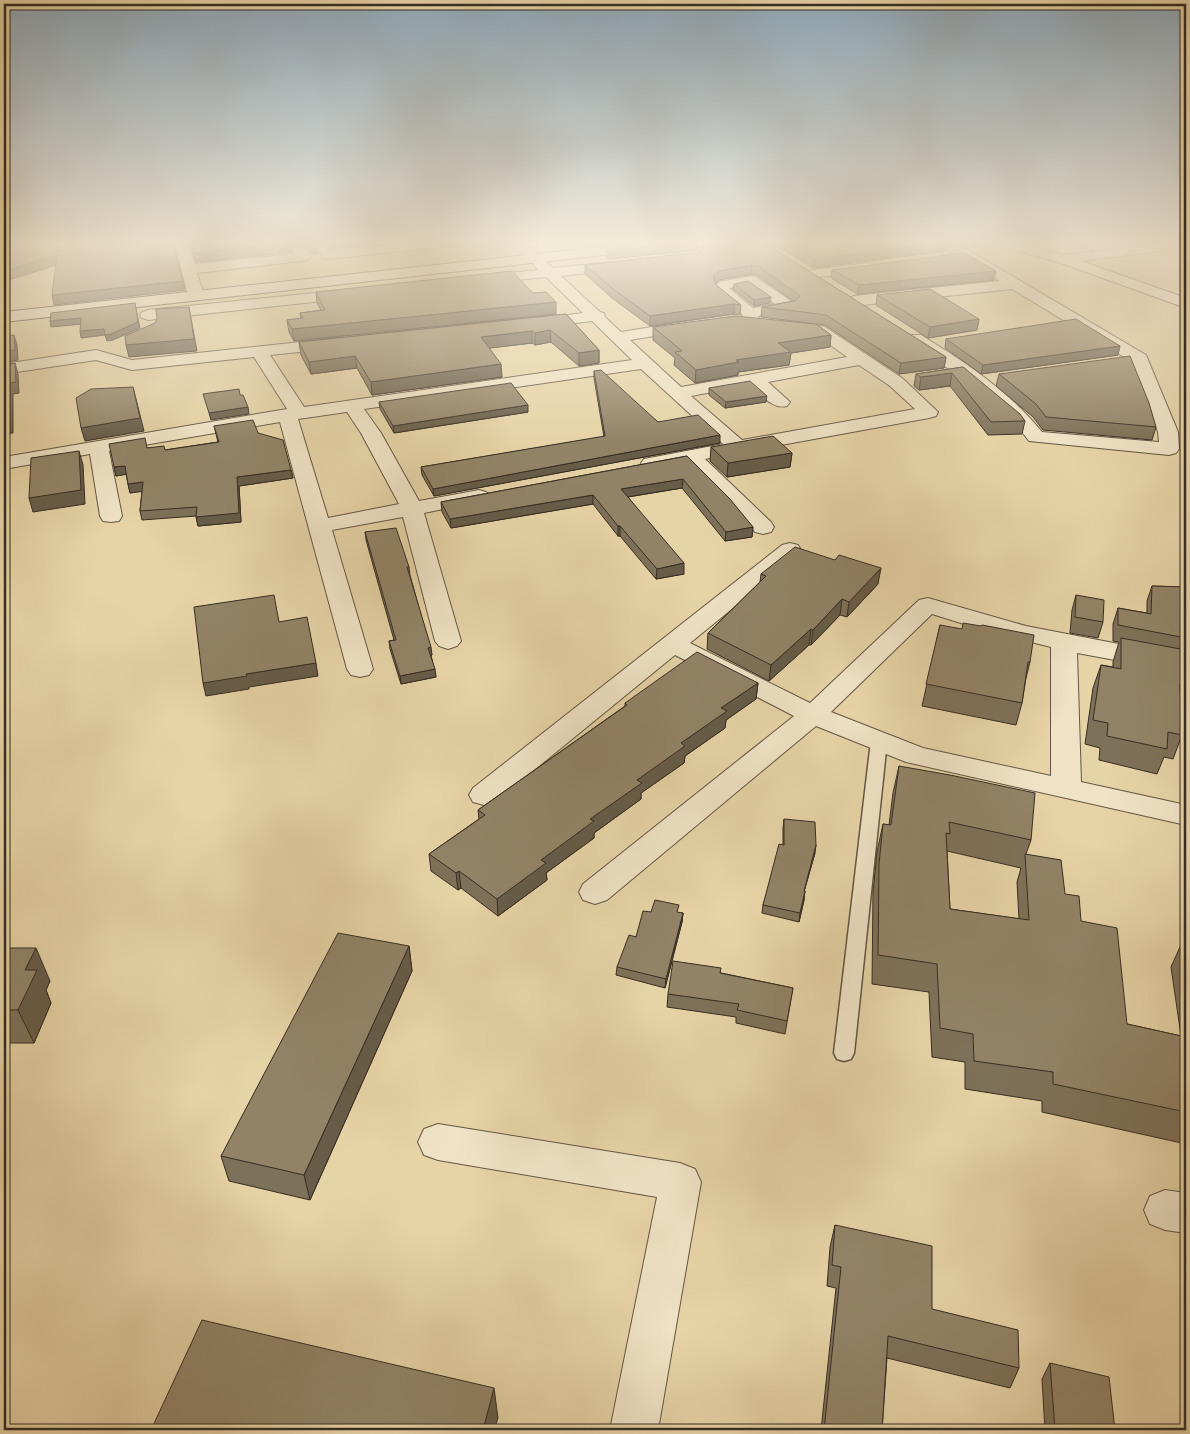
<svg xmlns="http://www.w3.org/2000/svg" width="1190" height="1434" font-family="'IM FELL Double Pica',serif">
<style>
.lines{fill:none;stroke-linecap:round;stroke-linejoin:round}
.service-casing{stroke:#635644;stroke-width:3}
.minor-casing{stroke:#635644;stroke-width:2}
.secondary-casing{stroke:#372d23;stroke-width:2}
.service{fill:#efe2c5;fill-rule:evenodd}
.minor{fill:#efe2c5;fill-rule:evenodd}
.secondary{fill:#efe2c5;fill-rule:evenodd}
.wall{fill:#7e7159;stroke:#372d23;fill-rule:evenodd}
.shaded-wall{fill:#665c48;stroke:#372d23}
.building{fill:#928367;stroke:#372d23}
</style>
<rect width="100%" height="100%" fill="#e6d3a6"/>
<filter id="stains"><feTurbulence type="fractalNoise" baseFrequency=".004" numOctaves="4"/><feColorMatrix values="0 0 0 0 .2 0 0 0 0 .09 0 0 0 0 .02 0 0 0 .5 -.17"/></filter>
<radialGradient id="worn" r=".72"><stop offset=".6" stop-color="#630" stop-opacity="0"/><stop offset="1" stop-color="#630" stop-opacity=".3"/></radialGradient>
<g class="lines">
<defs>
<polygon id="service" points="879,736 884,738 887,741 854,1053 851,1059 844,1061 837,1059 834,1053 871,741 874,738"/>
<g id="minor">
<polygon points="174,241 188,241 195,264 294,254 288,241 302,241 310,257 308,260 303,261 197,273 204,295 201,298 191,298 188,295"/>
<polygon points="313,241 327,241 332,250 423,241 468,241 461,245 328,259 323,258"/>
<polygon points="503,241 520,241 541,255 529,263 519,263 517,260 524,255"/>
<path d="M757,241H795C788,248 761,251 754,244Z"/>
<path d="M932,241H950L970,251L1146,355L1178,432L1179,449L1176,453L1169,455L1029,441L1018,427L990,400L907,338L909,335H921C965,362 1009,391 1042,432L1159,442L1158,432L1132,362L1012,289L854,306L849,304L846,301L849,298L854,296L1000,281Z"/>
<polygon points="991,241 1013,241 1064,255 1186,241 1186,248 1081,261 1186,298 1186,308 1058,262 993,244"/>
<path d="M540,260L545,261L553,268L623,261L628,262L630,265L628,268L623,269L561,276L600,312L604,313L605,317L621,332L689,321L695,323L697,326L695,329L630,340L681,387L847,357L815,334L791,331L789,328L791,325C802,322 814,324 825,327L902,378L938,412L936,416L929,418L705,459L771,522L774,527L771,532L763,534L755,532L686,463L651,469L644,467L641,463L644,459L723,444L641,369L364,409L381,433L419,501L479,490L486,492L490,496L486,500L424,513L461,641L457,646L448,649L439,646L435,641L403,517L332,530L373,669L369,675L360,677L351,675L347,669L280,422L109,451L122,516L119,521L111,522L103,521L100,516L90,454L4,469V457L287,409L254,357L132,370L96,360L4,374V364L96,350L132,360L338,338L344,339L346,343L344,347L338,348L270,355L304,407L632,360L592,321L535,328L529,326L527,323L529,320L583,313L546,277L479,284L474,283L472,280L474,277L479,276L538,270L533,264L535,261ZM859,365L890,386L915,409L742,440L691,396L750,385C761,394 772,410 787,406L790,402L768,382ZM347,412L361,433L399,504L328,518L298,419Z"/>
<polygon points="869,263 874,264 876,267 874,270 813,278 808,277 806,274 808,271 813,270"/>
<path d="M751,276L756,277L794,303L797,306L794,309L758,316L760,323L758,326H746L742,314L717,293L714,287L719,282ZM748,285L775,304L753,308L729,288Z"/>
<polygon points="354,289 359,291 362,294 359,297 148,320 142,318 140,315 142,312 148,310"/>
<path d="M790,543L798,545L801,550L798,555L690,643L810,703L919,600L928,598L1026,626L1186,657V673L1077,653L1081,782L1186,805V825L906,762L816,726L607,900L595,904L583,900L579,892L583,884L794,716L675,655L495,802L484,805L473,802L469,795L473,788L782,545ZM932,614L983,630L1051,647V776L923,748L831,712Z"/>
<polygon points="438,1124 680,1163 695,1169 701,1182 658,1430 610,1430 657,1197 438,1160 424,1155 418,1142 424,1129"/>
<polygon points="1165,1190 1186,1193 1186,1233 1165,1230 1150,1224 1144,1210 1150,1196"/>
</g>
<polygon id="secondary" points="656,241 700,241 693,245 4,322 4,312"/>
</defs>
<use href="#service" class="service-casing"/>
<use href="#minor" class="minor-casing"/>
<use href="#secondary" class="secondary-casing"/>
<use href="#service" class="service"/>
<use href="#minor" class="minor"/>
<use href="#secondary" class="secondary"/>
</g>
<g class="wall">
<polygon points="190,241 289,241 291,252 196,262"/>
<polygon points="304,241 315,241 318,253 310,253"/>
<polygon points="328,241 408,241 333,248"/>
<polygon points="588,241 640,241 594,246"/>
<polygon points="665,241 761,241 946,357 944,368 899,374 825,325 816,324 831,335 830,347 791,353 789,365 738,372 738,375 695,383 674,365 675,358 653,340 653,327 808,323 761,317 762,307 793,301 757,275 751,274 719,280 716,283 716,285 741,305 740,315 734,314 650,326 612,298 585,274 585,265 702,252 696,250 609,259 606,257 607,247"/>
<polygon points="769,241 945,241 946,242 944,251 813,268"/>
<polygon points="832,270 994,280 857,294 831,278"/>
<polygon points="734,284 770,303 754,306 733,289"/>
<polygon points="316,292 533,293 556,314 294,341 289,332 287,320 301,319 300,313 321,310 317,303"/>
<polygon points="877,295 979,319 977,330 928,338 876,305"/>
<polygon points="566,314 599,350 599,363 579,366 551,342 535,345 532,343 489,348 502,377 372,395 357,368 311,374 301,355 299,342"/>
<polygon points="946,339 1118,355 981,374 945,348"/>
<polygon points="963,367 1025,421 1022,434 988,435 950,386 919,390 914,386 916,374"/>
<polygon points="594,371 658,422 720,443 434,496 422,475 421,467 604,437 594,378"/>
<polygon points="999,374 1156,427 1152,440 1043,430 1033,417 996,386"/>
<polygon points="709,388 766,402 725,408 709,395"/>
<polygon points="379,402 528,412 394,433 380,409"/>
<polygon points="214,426 258,433 291,470 293,478 239,486 241,522 198,526 196,516 142,520 140,511 142,491 130,493 126,474 116,476 114,467 147,448 165,450 218,442"/>
<polygon points="711,447 792,453 790,467 727,477 710,461"/>
<polygon points="687,456 753,527 752,537 725,541 682,488 628,497 684,574 656,579 620,536 618,536 593,504 451,528 442,512 441,502"/>
<polygon points="365,532 409,567 410,575 432,655 431,655 436,677 401,684 390,649 389,641 394,640 366,540"/>
<polygon points="761,574 878,584 847,617 840,615 811,645 809,645 769,681 707,649 708,633 760,582"/>
<polygon points="1152,586 1186,587 1186,711 1181,710 1182,735 1173,759 1164,757 1157,774 1099,760 1100,748 1085,744 1093,688 1101,665 1113,667 1113,662 1119,642 1113,641 1113,624 1118,608 1147,613 1147,601"/>
<polygon points="1076,595 1103,622 1098,638 1070,633 1072,610"/>
<polygon points="940,625 1030,662 1026,678 1022,703 1016,725 922,706"/>
<polygon points="758,683 756,699 726,720 725,728 685,756 684,763 641,793 641,799 594,833 594,838 546,873 547,880 498,916 461,888 458,890 431,871 429,854 479,819 478,810 625,706 625,703"/>
<path d="M899,766L1031,840L1026,854L1065,894L1081,921L1127,1024L1181,1036L1171,967L1184,938L1186,939V1144L1042,1112V1101L965,1089V1062L932,1057L929,992L872,984L873,892L877,852L883,824L889,825L893,793ZM947,851L1021,868L1017,882L1019,919L950,909Z"/>
<polygon points="784,819 815,853 804,891 804,900 799,922 762,913 763,905 783,845 783,828"/>
<polygon points="651,912 683,913 682,922 665,988 616,975 617,967"/>
<polygon points="409,946 412,971 310,1200 229,1181 221,1156"/>
<polygon points="4,948 50,981 46,990 51,1003 34,1043 4,1043"/>
<polygon points="721,973 793,988 785,1034 736,1023 736,1017 667,1007 668,994"/>
<polygon points="835,1225 932,1309 1019,1368 1010,1388 887,1358 882,1430 821,1430 836,1288 827,1286 830,1247"/>
<polygon points="1050,1363 1115,1430 1045,1430 1042,1379"/>
</g>
<g class="shaded-wall">
<polygon points="332,241 408,241 333,248"/>
<polygon points="594,241 640,241 594,246"/>
<polygon points="697,241 696,250 609,259 610,250"/>
<polygon points="946,242 944,251 813,268 814,259"/>
<polygon points="290,243 291,252 196,262 195,253"/>
<polygon points="309,244 316,244 318,253 310,253"/>
<polygon points="57,255 60,264 6,281 4,294 4,271"/>
<polygon points="752,265 751,274 719,280 712,287 713,277 719,271"/>
<polygon points="996,271 994,280 857,294 859,285"/>
<polygon points="183,281 185,290 54,305 52,295"/>
<polygon points="771,297 770,303 754,306 754,300"/>
<polygon points="556,302 556,314 294,341 292,329"/>
<polygon points="135,303 140,328 113,340 107,341 105,335 81,338 80,331"/>
<polygon points="734,304 734,314 650,326 650,316"/>
<polygon points="189,307 197,351 129,357 126,345"/>
<polygon points="81,318 82,324 51,327 50,321"/>
<polygon points="979,319 977,330 928,338 930,327"/>
<polygon points="550,330 551,342 535,345 535,333"/>
<polygon points="532,331 532,343 482,349 481,337"/>
<polygon points="14,335 17,345 18,360 4,363 4,351"/>
<polygon points="831,335 830,347 791,353 789,365 738,372 738,375 695,383 696,370 736,360 778,343"/>
<polygon points="1120,346 1118,355 981,374 983,365"/>
<polygon points="599,350 599,363 579,366 579,353"/>
<polygon points="355,356 357,368 311,374 309,362"/>
<polygon points="946,357 944,368 899,374 901,363"/>
<polygon points="15,363 18,374 19,393 13,394 13,433 4,434 4,423 9,383"/>
<polygon points="501,364 502,377 372,395 371,382"/>
<polygon points="952,373 950,386 919,390 921,377"/>
<polygon points="133,387 144,431 85,441 81,428"/>
<polygon points="767,396 766,402 725,408 726,402"/>
<polygon points="528,405 528,412 394,433 393,426"/>
<polygon points="248,407 249,414 211,420 209,413"/>
<polygon points="720,435 720,443 434,496 433,489"/>
<polygon points="79,451 83,465 85,504 33,512 29,498"/>
<polygon points="792,453 790,467 727,477 728,463"/>
<polygon points="125,466 128,474 116,476 114,467"/>
<polygon points="291,470 293,478 239,486 241,522 198,526 196,517 237,477"/>
<polygon points="683,479 682,488 621,498 621,489"/>
<polygon points="143,482 145,491 130,493 128,484"/>
<polygon points="593,495 593,504 451,528 450,519"/>
<rect x="618" y="526" width="2" height="10"/>
<polygon points="753,527 752,537 725,541 726,532"/>
<polygon points="684,563 684,574 656,579 657,569"/>
<polygon points="881,568 878,584 847,617 849,602"/>
<polygon points="842,599 840,615 811,645 813,630"/>
<polygon points="811,629 809,645 769,681 771,665"/>
<polygon points="431,647 432,655 429,656 428,648"/>
<polygon points="316,663 318,676 249,687 249,689 206,696 203,683 246,674"/>
<polygon points="435,669 436,677 401,684 400,676"/>
<polygon points="758,683 756,699 726,720 725,728 685,756 684,763 641,793 641,799 594,833 594,838 546,873 547,880 498,916 497,899 541,860 681,743 721,708"/>
<polygon points="816,845 815,853 802,899 804,891"/>
<polygon points="459,871 461,888 458,890 456,873"/>
<polygon points="805,891 804,900 799,922 800,913"/>
<polygon points="683,913 682,922 665,988 666,979"/>
<polygon points="409,946 412,971 310,1200 304,1175"/>
<polygon points="36,948 50,981 46,990 51,1003 34,1043 18,1010 25,970"/>
<polygon points="494,1388 498,1418 494,1430 483,1430"/>
</g>
<g class="building">
<polygon points="4,241 172,241 183,281 52,295 57,255 4,271"/>
<polygon points="191,241 289,241 290,243 195,253"/>
<polygon points="307,241 315,241 316,244 309,244"/>
<polygon points="665,241 761,241 946,357 901,363 826,315 762,307 795,301 800,296 758,266 752,265 719,271 713,277 716,285 741,305 734,304 650,316 612,288 585,265 702,252 705,246 702,242 697,241 610,250 607,247"/>
<polygon points="785,241 945,241 946,242 814,259"/>
<polygon points="964,253 996,271 859,285 832,270"/>
<polygon points="512,271 533,293 546,292 556,302 292,329 287,320 303,318 300,313 325,310 316,292"/>
<polygon points="748,281 771,297 754,300 734,284"/>
<polygon points="930,289 979,319 930,327 877,295"/>
<polygon points="135,303 138,322 111,334 105,335 104,329 80,331 81,318 50,321 51,313"/>
<polygon points="189,307 194,339 126,345 125,336 155,323 157,319 156,309"/>
<polygon points="566,314 599,350 579,353 550,330 535,333 532,331 481,337 501,364 371,382 355,356 309,362 299,342"/>
<polygon points="735,316 816,324 831,335 778,343 791,352 736,360 739,362 696,370 675,352 682,351 653,327"/>
<polygon points="1076,319 1120,346 983,365 946,339"/>
<polygon points="14,335 15,350 4,351 4,336"/>
<polygon points="1130,356 1149,403 1156,427 1046,417 1036,404 999,374"/>
<polygon points="15,363 16,382 9,383 9,422 4,423 4,365"/>
<polygon points="963,367 1020,414 1025,421 991,422 952,373 921,377 916,374"/>
<polygon points="601,370 658,422 698,415 720,435 433,489 421,467 605,436 594,371"/>
<polygon points="750,381 767,396 726,402 709,388"/>
<polygon points="511,383 528,405 393,426 379,402"/>
<polygon points="133,387 140,418 81,428 76,398 91,389"/>
<polygon points="239,389 240,395 243,395 248,407 209,413 203,394"/>
<polygon points="253,420 258,433 283,440 291,470 237,477 239,513 196,517 197,507 140,511 143,482 128,484 125,466 114,467 109,444 145,438 147,448 164,446 165,450 219,442 214,426"/>
<polygon points="773,436 792,453 728,463 711,447"/>
<polygon points="79,451 81,490 29,498 31,458"/>
<polygon points="687,456 730,499 753,527 726,532 683,479 621,489 684,563 657,569 620,526 618,526 593,495 450,519 441,502"/>
<polygon points="396,528 409,567 407,567 431,647 428,648 435,669 400,676 389,641 396,640 365,532"/>
<polygon points="795,547 835,560 839,555 881,568 849,602 842,599 813,630 811,629 771,665 708,633 766,576 761,574"/>
<polygon points="1152,586 1186,587 1186,638 1118,625 1118,608 1151,614"/>
<polygon points="274,595 279,622 307,617 316,663 246,674 247,676 203,683 194,607"/>
<polygon points="1076,595 1104,600 1103,622 1075,617"/>
<polygon points="963,623 981,626 982,625 1034,635 1030,662 1028,662 1022,703 926,684 940,625 962,629"/>
<polygon points="1121,638 1186,650 1186,685 1180,684 1182,735 1168,732 1167,749 1107,736 1108,723 1093,720 1101,665 1121,669"/>
<polygon points="697,652 758,683 721,708 727,711 681,743 685,746 637,780 642,783 590,819 594,821 541,860 546,863 497,899 459,871 456,873 429,854 485,815 478,810 627,705 625,703"/>
<polygon points="899,766 950,775 1035,793 1031,840 949,822 950,834 946,833 950,909 1029,920 1025,854 1061,860 1065,894 1079,896 1081,921 1117,928 1127,1024 1186,1037 1186,1112 1053,1084 1053,1072 974,1061 973,1034 940,1028 937,964 878,955 879,864 883,824 891,825"/>
<polygon points="784,819 815,822 816,845 804,891 805,891 800,913 763,905 779,844 784,845"/>
<polygon points="655,900 679,905 677,912 683,913 666,979 617,967 629,935 636,937 643,911 651,912"/>
<polygon points="338,933 409,946 304,1175 221,1156"/>
<polygon points="1184,938 1186,939 1186,953"/>
<polygon points="4,948 36,948 25,970 37,970 18,1010 4,1010"/>
<polygon points="673,961 721,968 720,973 793,988 787,1021 737,1010 739,1004 668,994"/>
<polygon points="835,1225 932,1246 932,1309 1018,1330 1019,1368 888,1336 882,1430 824,1430 841,1267 832,1265"/>
<polygon points="202,1320 494,1388 483,1430 151,1430"/>
<polygon points="1050,1363 1109,1377 1115,1430 1055,1430"/>
</g>
<linearGradient id="sky" x2="0" y2="1"><stop stop-color="#8faabc"/><stop offset="0.55" stop-color="#f4ebd7"/><stop offset="1" stop-color="#f4ebd7" stop-opacity="0"/></linearGradient>
<rect width="1190" height="442" fill="url(#sky)"/>
<rect width="1190" height="1434" fill="none" stroke="#e6d3a6" stroke-width="20"/>
<rect x="5" y="5" width="1180" height="1424" fill="none" stroke="#372d23" stroke-width="2.5"/>
<rect x="10" y="10" width="1170" height="1414" fill="none" stroke="#372d23"/>
<rect width="100%" height="100%" filter="url(#stains)"/>
<rect width="100%" height="100%" fill="url(#worn)"/>
</svg>
